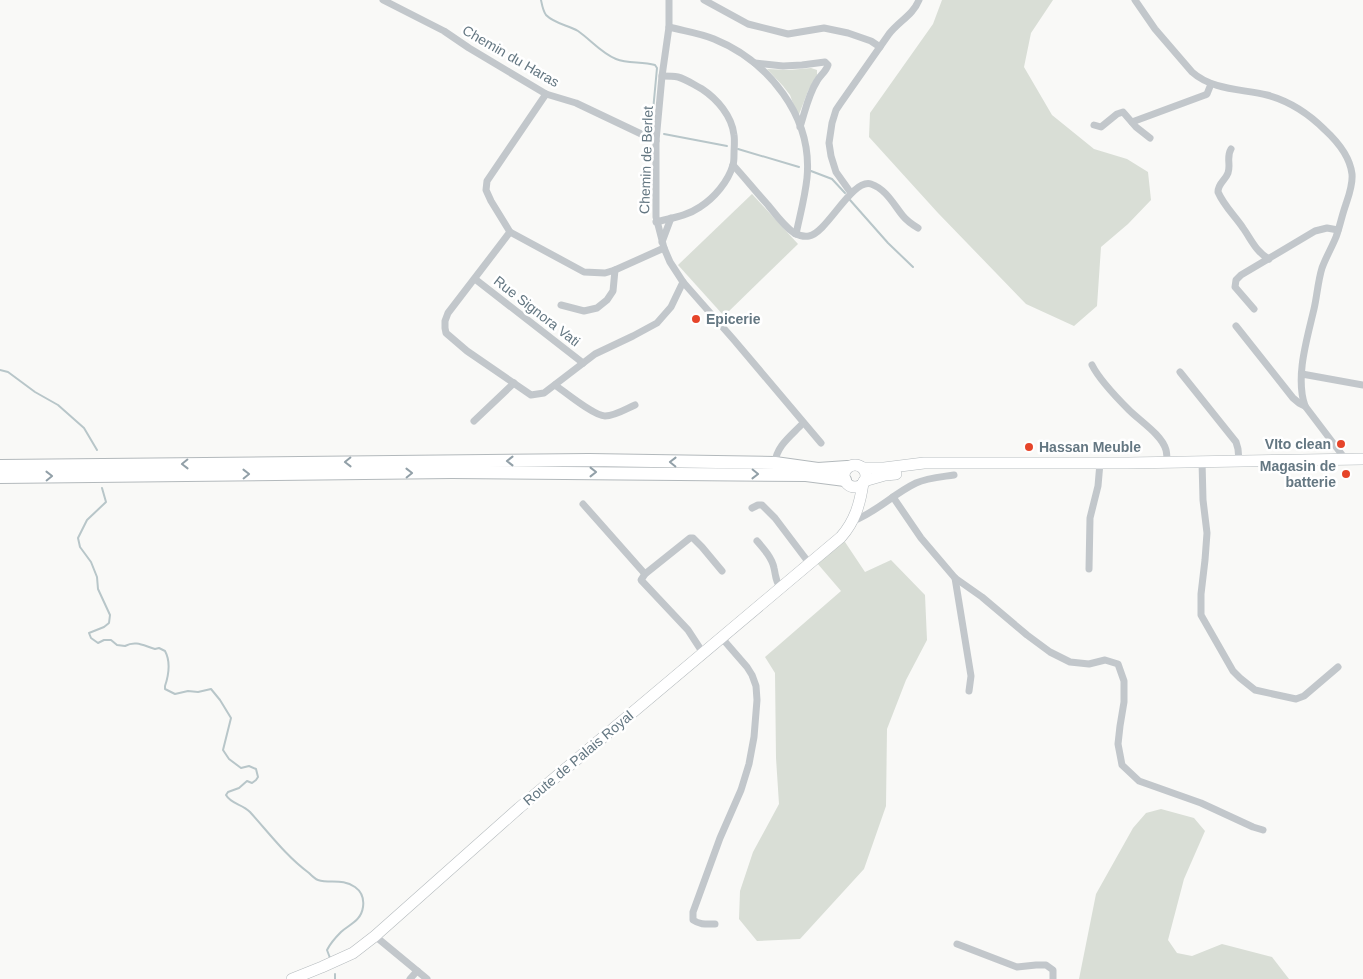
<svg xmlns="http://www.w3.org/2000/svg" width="1363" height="979" font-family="Helvetica,sans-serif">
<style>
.green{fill:#d9ded6}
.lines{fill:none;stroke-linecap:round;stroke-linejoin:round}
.stream{stroke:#b8c6c9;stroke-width:2}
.primary-casing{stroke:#b4babd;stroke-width:12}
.highway-casing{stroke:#b3b9bc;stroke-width:14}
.street{stroke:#c2c7cb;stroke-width:7}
.primary{stroke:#fff;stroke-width:11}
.highway{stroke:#fff;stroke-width:12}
.oneway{stroke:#92a0a8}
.poi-dot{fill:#e6452a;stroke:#fff;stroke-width:2}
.labels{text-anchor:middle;stroke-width:5;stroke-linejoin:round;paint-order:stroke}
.street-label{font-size:14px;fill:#647782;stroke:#fff}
.poi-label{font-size:14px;font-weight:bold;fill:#647782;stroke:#fff;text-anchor:start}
</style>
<rect width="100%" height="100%" fill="#f9f9f7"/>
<g class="green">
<polygon points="942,0 1053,0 1031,33 1024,67 1052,115 1094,149 1127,159 1148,172 1151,200 1128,224 1101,247 1097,306 1074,326 1026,304 938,213 869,137 870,113 933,24"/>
<polygon points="811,68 817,70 817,75 808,91 798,117 790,95 783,86 767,69 789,70"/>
<polygon points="752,194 798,244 724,316 678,265"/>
<polygon points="843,539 865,572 891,560 925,595 927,640 906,680 887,729 886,806 864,869 800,939 757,941 739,919 740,891 753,852 779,804 776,758 775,673 765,657 841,591 817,563"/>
<polygon points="1161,809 1194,818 1205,831 1184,879 1168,940 1177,953 1192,956 1222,944 1272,957 1289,979 1079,979 1096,894 1133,828 1146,813"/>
</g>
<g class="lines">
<g class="stream">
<path d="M541,0C542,5 543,11 546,15C555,24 568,25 578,31C591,40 601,53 616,59C628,64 642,61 655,65L657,68L651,132"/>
<polyline points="664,134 727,146"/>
<polyline points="738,149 799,167"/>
<polyline points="811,171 832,179 845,193"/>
<polyline points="850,200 888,243 913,267"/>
<polyline points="0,370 8,372 35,392 58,405 84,428 97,450"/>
<path d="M102,488L106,502L87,520L78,538L80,547L91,562L97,577L98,589L110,615L109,623L104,627L89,633L91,638L98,643L104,640H111L117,645L125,646C136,640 144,646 155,649L159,648L165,651C171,662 169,674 165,686V689L175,694L188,691L198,692L211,689L220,700L231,718L223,750L229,759L241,768L249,766L256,769L258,777L256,780L252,783L247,781L239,788L228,792L226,795C231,804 242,804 250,812C269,833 286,856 309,873C311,875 315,879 318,880C330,884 342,878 355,887C362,892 364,900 363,907C361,921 350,924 341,932C335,938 330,944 327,950L330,958"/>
<polyline points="335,979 335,974"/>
</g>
<defs>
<g id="primary">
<circle cx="855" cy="476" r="11"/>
<polyline points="863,468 884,468 924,463 1128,463 1363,459"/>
<polyline points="864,481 885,475 896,474"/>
<path d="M292,979L322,967L353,953L375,936L519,808L841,537C855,521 860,504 863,483"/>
</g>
<g id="highway">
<polyline points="0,466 589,460 775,463 818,469 847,467"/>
<polyline points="0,477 452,472 806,475 845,480"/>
</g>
</defs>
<use href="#primary" class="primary-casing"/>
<use href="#highway" class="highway-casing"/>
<g class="street">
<polyline points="383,0 444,31 469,48 546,94 576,103 656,141"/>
<polyline points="669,0 669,27 662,76 656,141 656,217 664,248 670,262 683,282 734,340 821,443"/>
<polyline points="704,0 748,24 788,34 824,28 848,33 871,41 880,47"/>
<path d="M1135,0L1155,29L1192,72C1212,90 1242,89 1267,95C1289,101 1309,114 1325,130C1338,142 1350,157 1352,174C1353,184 1349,195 1346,204C1342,215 1340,226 1336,237C1332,247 1326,257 1322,268C1318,281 1317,296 1314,309C1307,339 1295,377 1305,406L1346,460"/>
<path d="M669,27C684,31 700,33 714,39C768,61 813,116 807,178C805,197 800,215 796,234"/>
<path d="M755,63L783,66L802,65L825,62L828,65C826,72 820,75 817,81C808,95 805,112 800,127"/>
<polyline points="546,94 487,181 486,190 491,201 510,232 584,272 605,273 615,270 664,248"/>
<polyline points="1132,122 1205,95 1207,94 1211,84"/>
<polyline points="1094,125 1101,127 1117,114 1123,112 1136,127 1150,138"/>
<path d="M1231,149C1226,157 1231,165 1228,173C1225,181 1218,183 1218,192C1224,206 1235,216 1243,228C1251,239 1256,252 1269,259"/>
<path d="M733,165C745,178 756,192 768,205C776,215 784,226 794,233C798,235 804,237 809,236C827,233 852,178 871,184C886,189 894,205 903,216C907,221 913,225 918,228"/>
<path d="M851,193L836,172L831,156L829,143L832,123L836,110L840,104L889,34C899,21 913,15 919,0"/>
<path d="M656,222C671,218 687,216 700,207C714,198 728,182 733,165C734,162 734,158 734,154C734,148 735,141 734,135C732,116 717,99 702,89C694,85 686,79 678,77C673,76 667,76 662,76"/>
<polyline points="510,232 448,313 445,321 445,328 446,333 467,351 531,395 544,393 595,354 633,336 657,323 671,307 683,282"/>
<polyline points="662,242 671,218"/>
<polyline points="475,279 583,363"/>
<polyline points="561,305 584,311 597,308 607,300 613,291 615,270"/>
<polyline points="1254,309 1235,287 1236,280 1241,275 1315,231 1327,228 1338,230"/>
<polyline points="1236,326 1293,398 1299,403 1305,406"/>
<path d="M1092,365C1099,379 1117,398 1129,410C1140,421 1162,435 1166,450C1167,454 1167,458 1167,462"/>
<polyline points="1180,372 1236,442 1238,449 1239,461"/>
<polyline points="1302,374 1363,385"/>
<path d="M555,385C565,392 594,416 605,416C615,416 626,409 635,405"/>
<polyline points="474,421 514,383"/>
<polyline points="1202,461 1203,500 1207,533 1205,560 1201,594 1201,615 1233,671 1240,678 1255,690 1296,699 1304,696 1338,667"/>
<path d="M775,463C776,446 792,435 803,423"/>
<polyline points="893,497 921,538 955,578 982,597 1027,635 1050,652 1070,662 1089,664 1105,660 1118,664 1124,681 1124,702 1120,726 1118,744 1122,765 1139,781 1201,803 1253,827 1263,830"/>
<polyline points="583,504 645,574"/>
<polyline points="752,508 758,505 762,505 775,518 809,563"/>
<path d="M853,521C877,512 893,494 916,483C927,478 941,477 954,475"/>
<path d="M757,541C764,549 772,558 774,568C776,576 775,580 780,587"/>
<polyline points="1089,569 1090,518 1098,486 1100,463"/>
<polyline points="955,578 971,676 969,691"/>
<polyline points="703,653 688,630 641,580 645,574 690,538 693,538 702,547 722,571"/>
<path d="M715,924C707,924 700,925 693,920V912L720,838L741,790L749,764L754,737L757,700L756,686L752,675L747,667L721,637"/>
<polyline points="375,936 427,979"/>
<polyline points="957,944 1017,967 1036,965 1046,965 1053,970 1053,979"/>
<polyline points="410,979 417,971"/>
</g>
<use href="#primary" class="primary"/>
<use href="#highway" class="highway"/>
</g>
<defs><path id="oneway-chevron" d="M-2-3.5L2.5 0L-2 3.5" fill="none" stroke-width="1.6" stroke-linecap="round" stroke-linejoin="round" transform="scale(1.25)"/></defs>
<g class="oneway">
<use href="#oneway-chevron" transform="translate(510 461) rotate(-180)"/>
<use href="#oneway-chevron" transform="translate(348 462) rotate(179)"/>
<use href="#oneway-chevron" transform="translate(673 462) rotate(-179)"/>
<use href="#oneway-chevron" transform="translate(185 464) rotate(179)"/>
<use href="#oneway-chevron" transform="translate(593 472)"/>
<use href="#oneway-chevron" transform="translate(409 473) rotate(-1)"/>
<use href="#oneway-chevron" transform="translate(246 474) rotate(-1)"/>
<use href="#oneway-chevron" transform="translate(755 474) rotate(1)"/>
<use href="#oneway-chevron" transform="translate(49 476) rotate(-1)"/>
</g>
<g class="poi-dot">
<circle cx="696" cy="319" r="5"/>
<circle cx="1341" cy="444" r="5"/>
<circle cx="1029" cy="447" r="5"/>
<circle cx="1346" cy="474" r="5"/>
</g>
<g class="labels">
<g class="street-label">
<text transform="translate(511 56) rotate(30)" y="5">Chemin du Haras</text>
<text transform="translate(646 160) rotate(-88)" y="5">Chemin de Berlet</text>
<text transform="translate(537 311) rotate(38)" y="5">Rue Signora Vati</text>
<text transform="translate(578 758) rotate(-40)" y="5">Route de Palais Royal</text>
</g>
<g class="poi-label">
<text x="706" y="324">Epicerie</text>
<text x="1331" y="449" text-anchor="end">VIto clean</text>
<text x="1039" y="452">Hassan Meuble</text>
<text x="1336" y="471" text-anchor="end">Magasin de<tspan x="1336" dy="16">batterie</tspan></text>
</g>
</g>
</svg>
